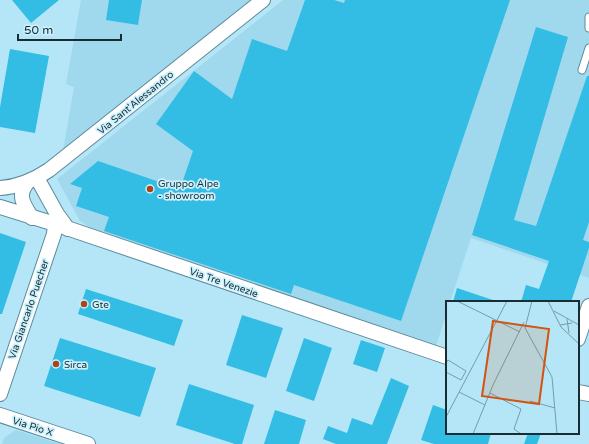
<svg xmlns="http://www.w3.org/2000/svg" width="589" height="444" font-family="'Varela Round',sans-serif">
<style>
.built{fill:#a0d9ed}
.building{fill:#34bde4}
.lines{fill:none;stroke-linecap:round;stroke-linejoin:round}
.lane-casing{stroke:#5d8a9a;stroke-width:9}
.street-casing{stroke:#5d8a9a;stroke-width:16}
.lane{stroke:#fff;stroke-width:7}
.street{stroke:#fff;stroke-width:14}
.poi-dot{fill:#aa4518;stroke:#cbf1ff;stroke-width:1.5}
.labels{text-anchor:middle;stroke-width:3.5;stroke-linejoin:round;paint-order:stroke}
.street-label{font-size:10px;fill:#192c32;stroke:#cbf1ff}
.poi-label{font-size:10px;fill:#192c32;stroke:#cbf1ff;text-anchor:start}
.inset-road{fill:none;stroke:#779ca8;stroke-width:1}
.view{fill:#d35410;fill-opacity:0.15;stroke:#d35410;stroke-width:2}
.inset-edge{fill:none;stroke:#192c32;stroke-width:2}
</style>
<rect width="100%" height="100%" fill="#b5e6f7"/>
<g class="built">
<polygon points="81,0 250,0 63,151 74,87 66,84"/>
<polygon points="283,0 589,0 589,278 471,238 450,302 447,302 447,312 436,346 89,227 80,221 57,179"/>
<polygon points="16,430 60,444 2,444 4,438"/>
</g>
<g class="building">
<polygon points="12,0 59,0 31,23"/>
<polygon points="109,0 142,0 138,25 106,20"/>
<polygon points="305,0 334,0 344,3 345,0 510,0 401,321 294,285 291,294 104,231 109,217 76,206 82,188 70,184 98,161 180,189 193,151 156,124 194,71 232,99 252,39 287,51"/>
<polygon points="536,27 568,37 514,220 536,226 587,76 589,76 589,222 583,240 589,242 589,248 571,302 521,302 526,285 539,289 549,261 472,235"/>
<polygon points="10,49 49,56 35,133 0,127 0,107"/>
<polygon points="0,233 26,242 2,314 0,314"/>
<polygon points="457,288 493,300 493,302 453,302"/>
<polygon points="86,289 183,320 174,346 78,314"/>
<polygon points="242,315 283,328 266,378 226,365"/>
<polygon points="60,338 156,368 140,417 44,386"/>
<polygon points="304,338 332,348 314,401 286,391"/>
<polygon points="361,340 385,348 377,372 353,364"/>
<polygon points="391,378 409,386 387,444 336,444 323,439 328,426 347,433 352,418 372,425"/>
<polygon points="189,384 254,405 242,444 235,444 176,425"/>
<polygon points="433,405 447,410 447,433 491,433 488,444 434,444 421,440"/>
<polygon points="275,410 306,420 299,444 264,444"/>
<polygon points="528,433 541,433 537,444 524,444"/>
</g>
<g class="lines">
<defs>
<g id="lane">
<polyline points="589,17 589,28"/>
<polyline points="582,70 589,48"/>
</g>
<g id="street">
<polyline points="37,178 57,214 68,229"/>
<path d="M28,182C16,195 24,205 32,218"/>
<path d="M0,188C18,187 34,180 49,170L263,0"/>
<polyline points="0,207 55,224 447,357"/>
<polyline points="578,339 589,306"/>
<polyline points="578,392 589,394"/>
<polyline points="0,394 54,234 55,224"/>
<polyline points="0,415 88,444"/>
</g>
</defs>
<use href="#lane" class="lane-casing"/>
<use href="#street" class="street-casing"/>
<use href="#lane" class="lane"/>
<use href="#street" class="street"/>
</g>
<g class="poi-dot">
<circle cx="150" cy="189" r="4"/>
<circle cx="84" cy="304" r="4"/>
<circle cx="56" cy="364" r="4"/>
</g>
<g class="labels">
<g class="street-label">
<text transform="translate(135 102) rotate(-39)" y="4">Via Sant'Alessandro</text>
<text transform="translate(224 282) rotate(19)" y="4">Via Tre Venezie</text>
<text transform="translate(28 309) rotate(-71)" y="4">Via Giancarlo Puecher</text>
<text transform="translate(33 426) rotate(18)" y="4">Via Pio X</text>
</g>
<g class="poi-label">
<text x="158" y="187">Gruppo Alpe<tspan x="158" dy="12">- showroom</tspan></text>
<text x="92" y="308">Gte</text>
<text x="64" y="368">Sirca</text>
</g>
</g>
<g transform="translate(446 301)">
<rect width="133" height="133" fill="#b5e6f7"/>
<path class="inset-road" d="M11,0L74,31M86,0L79,27L106,76L111,133M102,0L115,26L133,43M108,10L133,24M121,18L123,32M114,24L126,22M0,62L2,59L20,70L15,79L0,71M13,91L39,104M44,92L75,108L68,128L75,133M84,100L109,107M0,116L61,0M27,133L47,84L78,21"/>
<path class="view" d="M47,20L103,28L93,103L36,95Z"/>
<rect width="133" height="133" class="inset-edge"/>
</g>
<path d="M18 34v6h103v-6" fill="none" stroke="#192c32" stroke-width="2"/>
<text x="24" y="34" font-size="12" fill="#192c32" stroke="#cbf1ff" stroke-width="3" paint-order="stroke">50 m</text>
</svg>
